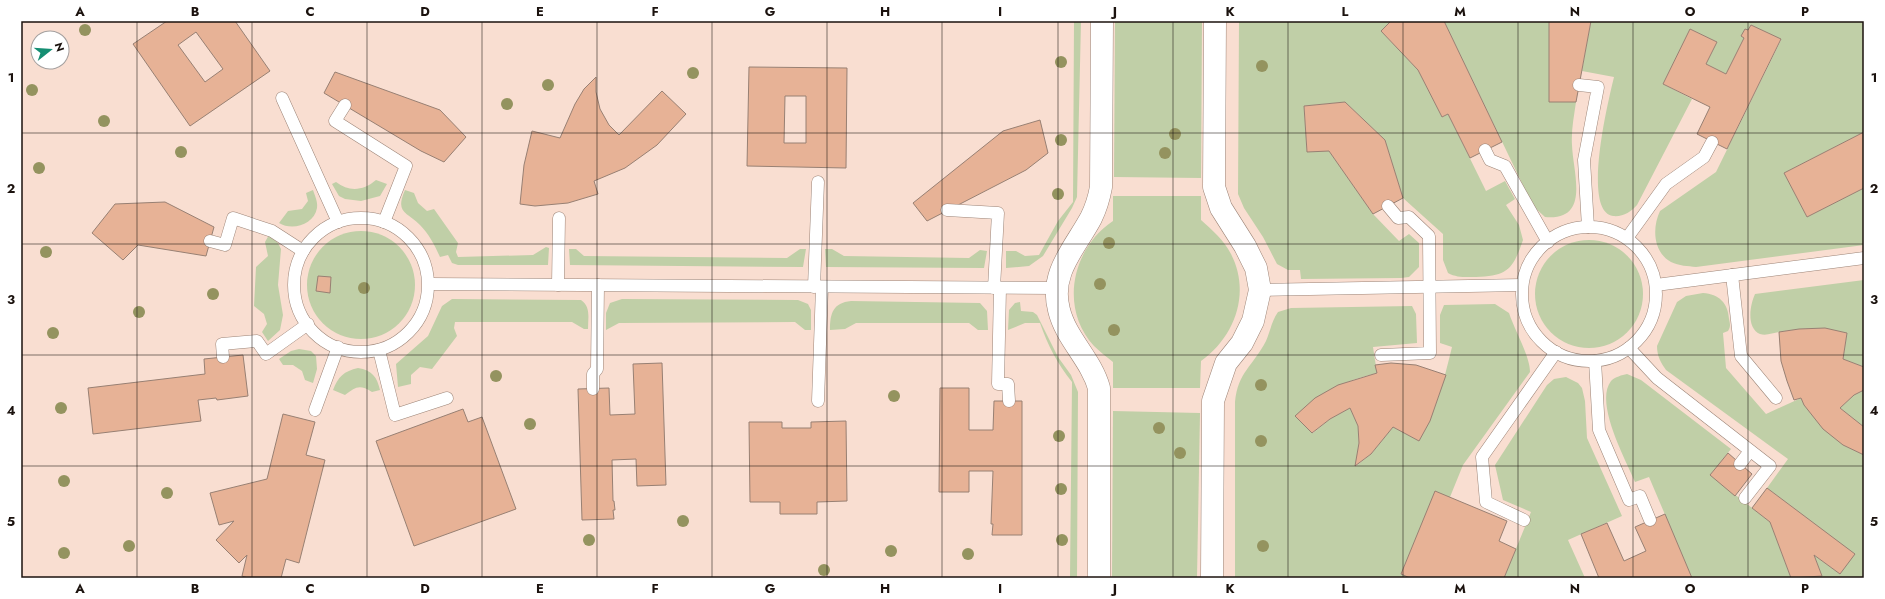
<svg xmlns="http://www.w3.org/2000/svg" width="1885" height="599" font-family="Jost,sans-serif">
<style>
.green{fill:#c0cfa7}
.building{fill:#e7b296;stroke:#988073;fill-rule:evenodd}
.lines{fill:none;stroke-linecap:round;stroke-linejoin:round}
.lane-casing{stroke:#9c8477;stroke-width:13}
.street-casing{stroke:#9c8477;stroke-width:23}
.lane{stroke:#fff;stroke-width:12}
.street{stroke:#fff;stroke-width:22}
.tree{fill:#94935f}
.grid{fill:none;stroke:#1b120e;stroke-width:1;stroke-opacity:0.55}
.neatline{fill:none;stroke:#1b120e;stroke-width:1.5}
.grid-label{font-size:13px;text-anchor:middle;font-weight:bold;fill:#1b120e}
</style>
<rect width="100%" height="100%" fill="#f9ded1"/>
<g class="green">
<polygon points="1074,21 1081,21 1077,197 1072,208 1043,256 1029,266 1006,268 1006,251 1016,251 1025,256 1039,255 1058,221 1073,202"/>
<polygon points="1115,21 1202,21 1201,178 1114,177"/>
<path d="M1239,21H1391L1381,31L1418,70L1442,117L1448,114L1486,191L1505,181L1515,199L1506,205L1519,225L1523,240C1513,269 1508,276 1476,277C1466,277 1457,278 1448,273L1443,260V234L1403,198L1385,140L1345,102L1304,106L1307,151H1329L1373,214L1399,241L1409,234L1419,243V267L1409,277L1401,278L1301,279L1300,270H1288L1277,264L1263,237L1244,208L1238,194Z"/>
<path d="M1444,21H1549V102H1576C1574,116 1571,131 1572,145C1573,173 1591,221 1545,217L1533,206Z"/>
<path d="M1591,21H1864V132L1784,173L1807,217L1864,188V245L1696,267C1688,266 1679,266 1671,262C1653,252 1652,228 1660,211L1716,172L1781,40L1751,25L1748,30L1745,29L1742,36L1744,38L1726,74L1706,64L1717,42L1690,29L1663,84L1692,99L1637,205C1631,212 1623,217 1613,216C1581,211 1609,98 1614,77L1582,71Z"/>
<path d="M376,180L387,184L380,196L361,201L345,199L339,196L332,184L336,182C349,192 363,191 376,180Z"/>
<path d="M313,190C315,196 318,202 317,208C314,225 292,231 279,223L288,211L302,209L308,201L306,193Z"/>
<path d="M405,190L414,193L418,203L427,211L434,209L458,243L456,252L458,257L533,255L546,247L549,248L548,265H458L452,263L448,255L440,257C435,246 429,234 420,225C406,211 395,213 405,190Z"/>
<path d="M1113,196H1201V220C1212,230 1224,240 1231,254C1251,293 1235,337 1201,361L1200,388H1113V362C1107,357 1100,352 1094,346C1059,308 1072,248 1113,221Z"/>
<circle cx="361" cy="285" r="54"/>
<polygon points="269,235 278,243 281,249 278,285 283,315 280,330 268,341 262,332 267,324 264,314 254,306 256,267 268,256 265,242"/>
<circle cx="1589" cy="294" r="54"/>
<polygon points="569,249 576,249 584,256 787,258 800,249 806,249 803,267 570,265"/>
<polygon points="825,249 832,249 844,256 969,258 980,250 987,251 984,268 826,267"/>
<path d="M1864,280V367L1843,359L1847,333C1824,328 1802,328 1779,332C1773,333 1766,336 1760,334C1746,328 1750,305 1755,294Z"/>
<path d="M1703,293C1719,294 1728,303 1729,319C1730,324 1731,326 1728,331L1723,333L1726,368L1766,414L1801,398L1843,445L1864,455V578H1818L1822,576L1814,555L1840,574L1854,554L1767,488L1788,459L1666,370C1661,363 1657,356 1657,346L1677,302L1686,296Z"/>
<path d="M452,299L581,300C591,307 588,318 588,329H584L572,322H455L454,328L457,336L432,369L420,367L411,375V384L398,387L396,364L428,336L442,306Z"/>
<polygon points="622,299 798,300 808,304 811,310 811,330 805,330 795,322 619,323 606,330 606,313 610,303"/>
<path d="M851,301L980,303L987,311L988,330H978L969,323H856L845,329L830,330C830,313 833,303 851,301Z"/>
<path d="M1020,302L1021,311L1033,312L1037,315L1058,357L1071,375L1078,392L1077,578H1070L1072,382C1057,363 1048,346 1040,323H1025L1008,330L1009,310L1015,303Z"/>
<path d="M1495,304L1509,313C1515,331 1530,356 1530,372L1463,465L1450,497L1401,574L1410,578H1235V402C1238,372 1253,366 1266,341C1270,332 1272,320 1278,312L1291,308L1412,306L1416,314L1417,343L1373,347L1377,373C1341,382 1323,391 1296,416L1313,433L1330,419L1350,408L1358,426L1359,443L1356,466L1371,454L1393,427L1419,441C1436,412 1444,380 1452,347L1440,343V315L1444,305Z"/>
<polygon points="299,349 311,351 316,356 317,369 313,383 305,380 302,371 293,365 283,365 279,359 291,351"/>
<path d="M358,368C372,370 377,377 380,390L372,392C359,384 356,387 345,395L333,390C338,377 344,371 358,368Z"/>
<path d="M1627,374L1641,380L1731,449L1710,475L1770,522L1791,578H1692L1649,477L1635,482C1626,460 1594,403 1611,381C1615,377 1622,375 1627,374Z"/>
<polygon points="1566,377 1578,383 1582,388 1585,401 1587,438 1622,516 1568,540 1585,578 1504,578 1531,512 1503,500 1495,465 1547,385 1554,379"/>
<polygon points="1864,390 1864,427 1840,408 1854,395"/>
<polygon points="1113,411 1200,413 1197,578 1112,578"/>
</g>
<g class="building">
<path d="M167,21H235L270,71L190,126L133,44ZM196,32L223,69L205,82L178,45Z"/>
<polygon points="1391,21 1444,21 1502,142 1470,158 1448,114 1442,117 1418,70 1381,31"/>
<polygon points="1549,21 1591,21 1576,102 1549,102"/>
<polygon points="1751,25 1781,39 1727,149 1697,134 1710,107 1663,84 1690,29 1717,42 1706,64 1726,74 1744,38 1741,36 1745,29 1748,30"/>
<path d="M749,67L847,68L846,168L747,166ZM785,96H806V143H784Z"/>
<polygon points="335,72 440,110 466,137 444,162 421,151 324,93"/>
<polygon points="596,77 596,92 600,109 609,125 619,135 662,91 686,114 657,145 625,168 594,181 598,194 568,203 535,206 520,204 524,165 532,131 560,138 575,104 584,89"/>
<polygon points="1345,102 1385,140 1403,198 1373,214 1329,151 1307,152 1304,106"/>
<polygon points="1040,120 1048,153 1026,170 927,221 913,203 1003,131"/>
<polygon points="1864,132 1864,188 1807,217 1784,173"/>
<polygon points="165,202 214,227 206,256 138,245 123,260 92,233 115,204"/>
<polygon points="318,276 331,277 330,293 316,291"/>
<polygon points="1825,328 1847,333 1843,359 1864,367 1864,390 1854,395 1840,408 1864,427 1864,455 1843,445 1823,429 1804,405 1801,398 1794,400 1787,381 1781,361 1779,332 1799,329"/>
<polygon points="243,355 248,396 217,400 216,398 198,400 201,421 93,434 88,388 205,374 204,359"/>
<polygon points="662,363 666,485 637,486 636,459 612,460 613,501 614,501 615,510 613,510 614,519 582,520 578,389 609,388 610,415 635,414 633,364"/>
<polygon points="1391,363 1416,365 1446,375 1430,421 1419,441 1393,427 1371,454 1355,466 1359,443 1358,426 1350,408 1330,419 1312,433 1295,416 1315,398 1338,385 1377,373 1375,365"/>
<polygon points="940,388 969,388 969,430 993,430 994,401 1022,401 1022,535 992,535 993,524 991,524 993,471 969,471 969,492 939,492"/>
<polygon points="463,409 468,422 482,417 516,509 414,546 376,441"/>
<polygon points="283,414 315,422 306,455 325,460 299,563 286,559 281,578 248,578 242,576 247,555 239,563 216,540 234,521 219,525 210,493 267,479"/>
<polygon points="846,421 847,501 817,502 817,514 780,514 780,502 750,502 749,422 782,422 782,428 811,428 811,422"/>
<polygon points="1728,453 1752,474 1735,496 1710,475"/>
<polygon points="1767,488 1855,554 1840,574 1814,555 1822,576 1791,578 1770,522 1752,508"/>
<polygon points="1435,491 1507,521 1499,541 1516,549 1504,578 1410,578 1401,574"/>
<polygon points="1665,514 1692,578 1599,578 1581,534 1607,523 1624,561 1646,551 1635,527"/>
</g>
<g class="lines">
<defs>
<g id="lane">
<polyline points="1579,85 1598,87 1584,160 1588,227"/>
<polyline points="282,98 338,222"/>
<polyline points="345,105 335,121 406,166 384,222"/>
<polyline points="1485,150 1490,160 1505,166 1548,242"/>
<polyline points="947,210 998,213 994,288"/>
<circle cx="361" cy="285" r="67"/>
<circle cx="1589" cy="294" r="67"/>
<polyline points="1627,238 1666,184 1704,157 1712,142"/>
<polyline points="210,241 225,245 233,218 272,231 303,251"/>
<polyline points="1732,275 1741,356 1776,398"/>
<polyline points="429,284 1056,288"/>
<polyline points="558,285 559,218"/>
<polyline points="1656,285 1864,258"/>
<polyline points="814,287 818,182"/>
<polyline points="1000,288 998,384 1008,384 1009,401"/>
<polyline points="1260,290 1522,285"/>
<polyline points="1629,348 1657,378 1770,466 1745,498"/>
<polyline points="379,350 395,415 447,398"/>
<polyline points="1381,355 1430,353 1429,236 1409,217 1398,218 1388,206"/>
<polyline points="223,357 222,344 257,341 266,354 308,324"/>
<polyline points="1595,361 1599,430 1629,500 1640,496 1650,520"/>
<polyline points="593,389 593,374 597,369 598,285"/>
<polyline points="818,401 822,287"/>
<polyline points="315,410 338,347"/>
<polyline points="1740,464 1750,451"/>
<polyline points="1524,520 1486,502 1482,457 1556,352"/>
</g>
<g id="street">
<path d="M1099,578V388C1091,359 1066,339 1059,310C1049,273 1075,248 1091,218C1096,208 1099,198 1101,187L1102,21"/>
<polyline points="1212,578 1213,401 1226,363 1242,343 1253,321 1260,290 1256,268 1245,246 1221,208 1214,187 1215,21"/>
</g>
</defs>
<use href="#lane" class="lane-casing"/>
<use href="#street" class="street-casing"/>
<use href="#lane" class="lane"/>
<use href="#street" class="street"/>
</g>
<g class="tree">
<circle cx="85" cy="30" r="6"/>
<circle cx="1061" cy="62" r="6"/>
<circle cx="1262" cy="66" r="6"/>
<circle cx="693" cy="73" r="6"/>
<circle cx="548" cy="85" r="6"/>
<circle cx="32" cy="90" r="6"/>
<circle cx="507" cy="104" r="6"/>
<circle cx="104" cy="121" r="6"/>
<circle cx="1175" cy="134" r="6"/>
<circle cx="1061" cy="140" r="6"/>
<circle cx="181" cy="152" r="6"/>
<circle cx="1165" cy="153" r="6"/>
<circle cx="39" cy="168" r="6"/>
<circle cx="1058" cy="194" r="6"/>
<circle cx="1109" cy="243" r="6"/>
<circle cx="46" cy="252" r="6"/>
<circle cx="1100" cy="284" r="6"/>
<circle cx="364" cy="288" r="6"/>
<circle cx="213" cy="294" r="6"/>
<circle cx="139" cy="312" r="6"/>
<circle cx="1114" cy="330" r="6"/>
<circle cx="53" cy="333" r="6"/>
<circle cx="496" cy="376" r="6"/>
<circle cx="1261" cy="385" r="6"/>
<circle cx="894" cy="396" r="6"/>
<circle cx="61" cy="408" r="6"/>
<circle cx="530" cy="424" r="6"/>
<circle cx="1159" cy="428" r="6"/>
<circle cx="1059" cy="436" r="6"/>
<circle cx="1261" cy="441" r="6"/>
<circle cx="1180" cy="453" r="6"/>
<circle cx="64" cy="481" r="6"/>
<circle cx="1061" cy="489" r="6"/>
<circle cx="167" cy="493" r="6"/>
<circle cx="683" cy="521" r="6"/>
<circle cx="589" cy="540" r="6"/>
<circle cx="1062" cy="540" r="6"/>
<circle cx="129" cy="546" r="6"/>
<circle cx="1263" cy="546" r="6"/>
<circle cx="891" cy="551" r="6"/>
<circle cx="64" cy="553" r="6"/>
<circle cx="968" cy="554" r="6"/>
<circle cx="824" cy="570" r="6"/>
</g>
<path class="grid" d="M137,21V578M252,21V578M367,21V578M482,21V578M597,21V578M712,21V578M827,21V578M942,21V578M1058,21V578M1173,21V578M1288,21V578M1403,21V578M1518,21V578M1633,21V578M1748,21V578M21,133H1864M21,244H1864M21,355H1864M21,466H1864"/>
<rect width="1885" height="599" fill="none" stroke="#ffffff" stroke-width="44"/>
<g transform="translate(50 50) rotate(73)"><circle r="19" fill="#ffffff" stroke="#a4a09f"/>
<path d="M0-3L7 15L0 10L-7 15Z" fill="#158e72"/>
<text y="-6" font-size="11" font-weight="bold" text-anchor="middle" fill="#1b120e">N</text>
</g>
<rect x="22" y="22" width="1841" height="555" class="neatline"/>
<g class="grid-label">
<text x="80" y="16">A</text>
<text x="195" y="16">B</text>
<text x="310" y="16">C</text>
<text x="425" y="16">D</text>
<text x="540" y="16">E</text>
<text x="655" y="16">F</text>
<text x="770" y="16">G</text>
<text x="885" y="16">H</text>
<text x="1000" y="16">I</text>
<text x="1115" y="16">J</text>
<text x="1230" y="16">K</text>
<text x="1345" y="16">L</text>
<text x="1460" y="16">M</text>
<text x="1575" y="16">N</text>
<text x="1690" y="16">O</text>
<text x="1805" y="16">P</text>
<text x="11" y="82">1</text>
<text x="1874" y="82">1</text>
<text x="11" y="193">2</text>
<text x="1874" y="193">2</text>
<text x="11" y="304">3</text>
<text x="1874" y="304">3</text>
<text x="11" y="415">4</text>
<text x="1874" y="415">4</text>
<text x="11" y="526">5</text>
<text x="1874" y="526">5</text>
<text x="80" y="593">A</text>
<text x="195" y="593">B</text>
<text x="310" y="593">C</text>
<text x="425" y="593">D</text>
<text x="540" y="593">E</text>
<text x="655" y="593">F</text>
<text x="770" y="593">G</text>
<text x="885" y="593">H</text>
<text x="1000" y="593">I</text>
<text x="1115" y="593">J</text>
<text x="1230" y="593">K</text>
<text x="1345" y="593">L</text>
<text x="1460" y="593">M</text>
<text x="1575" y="593">N</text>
<text x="1690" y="593">O</text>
<text x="1805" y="593">P</text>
</g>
</svg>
